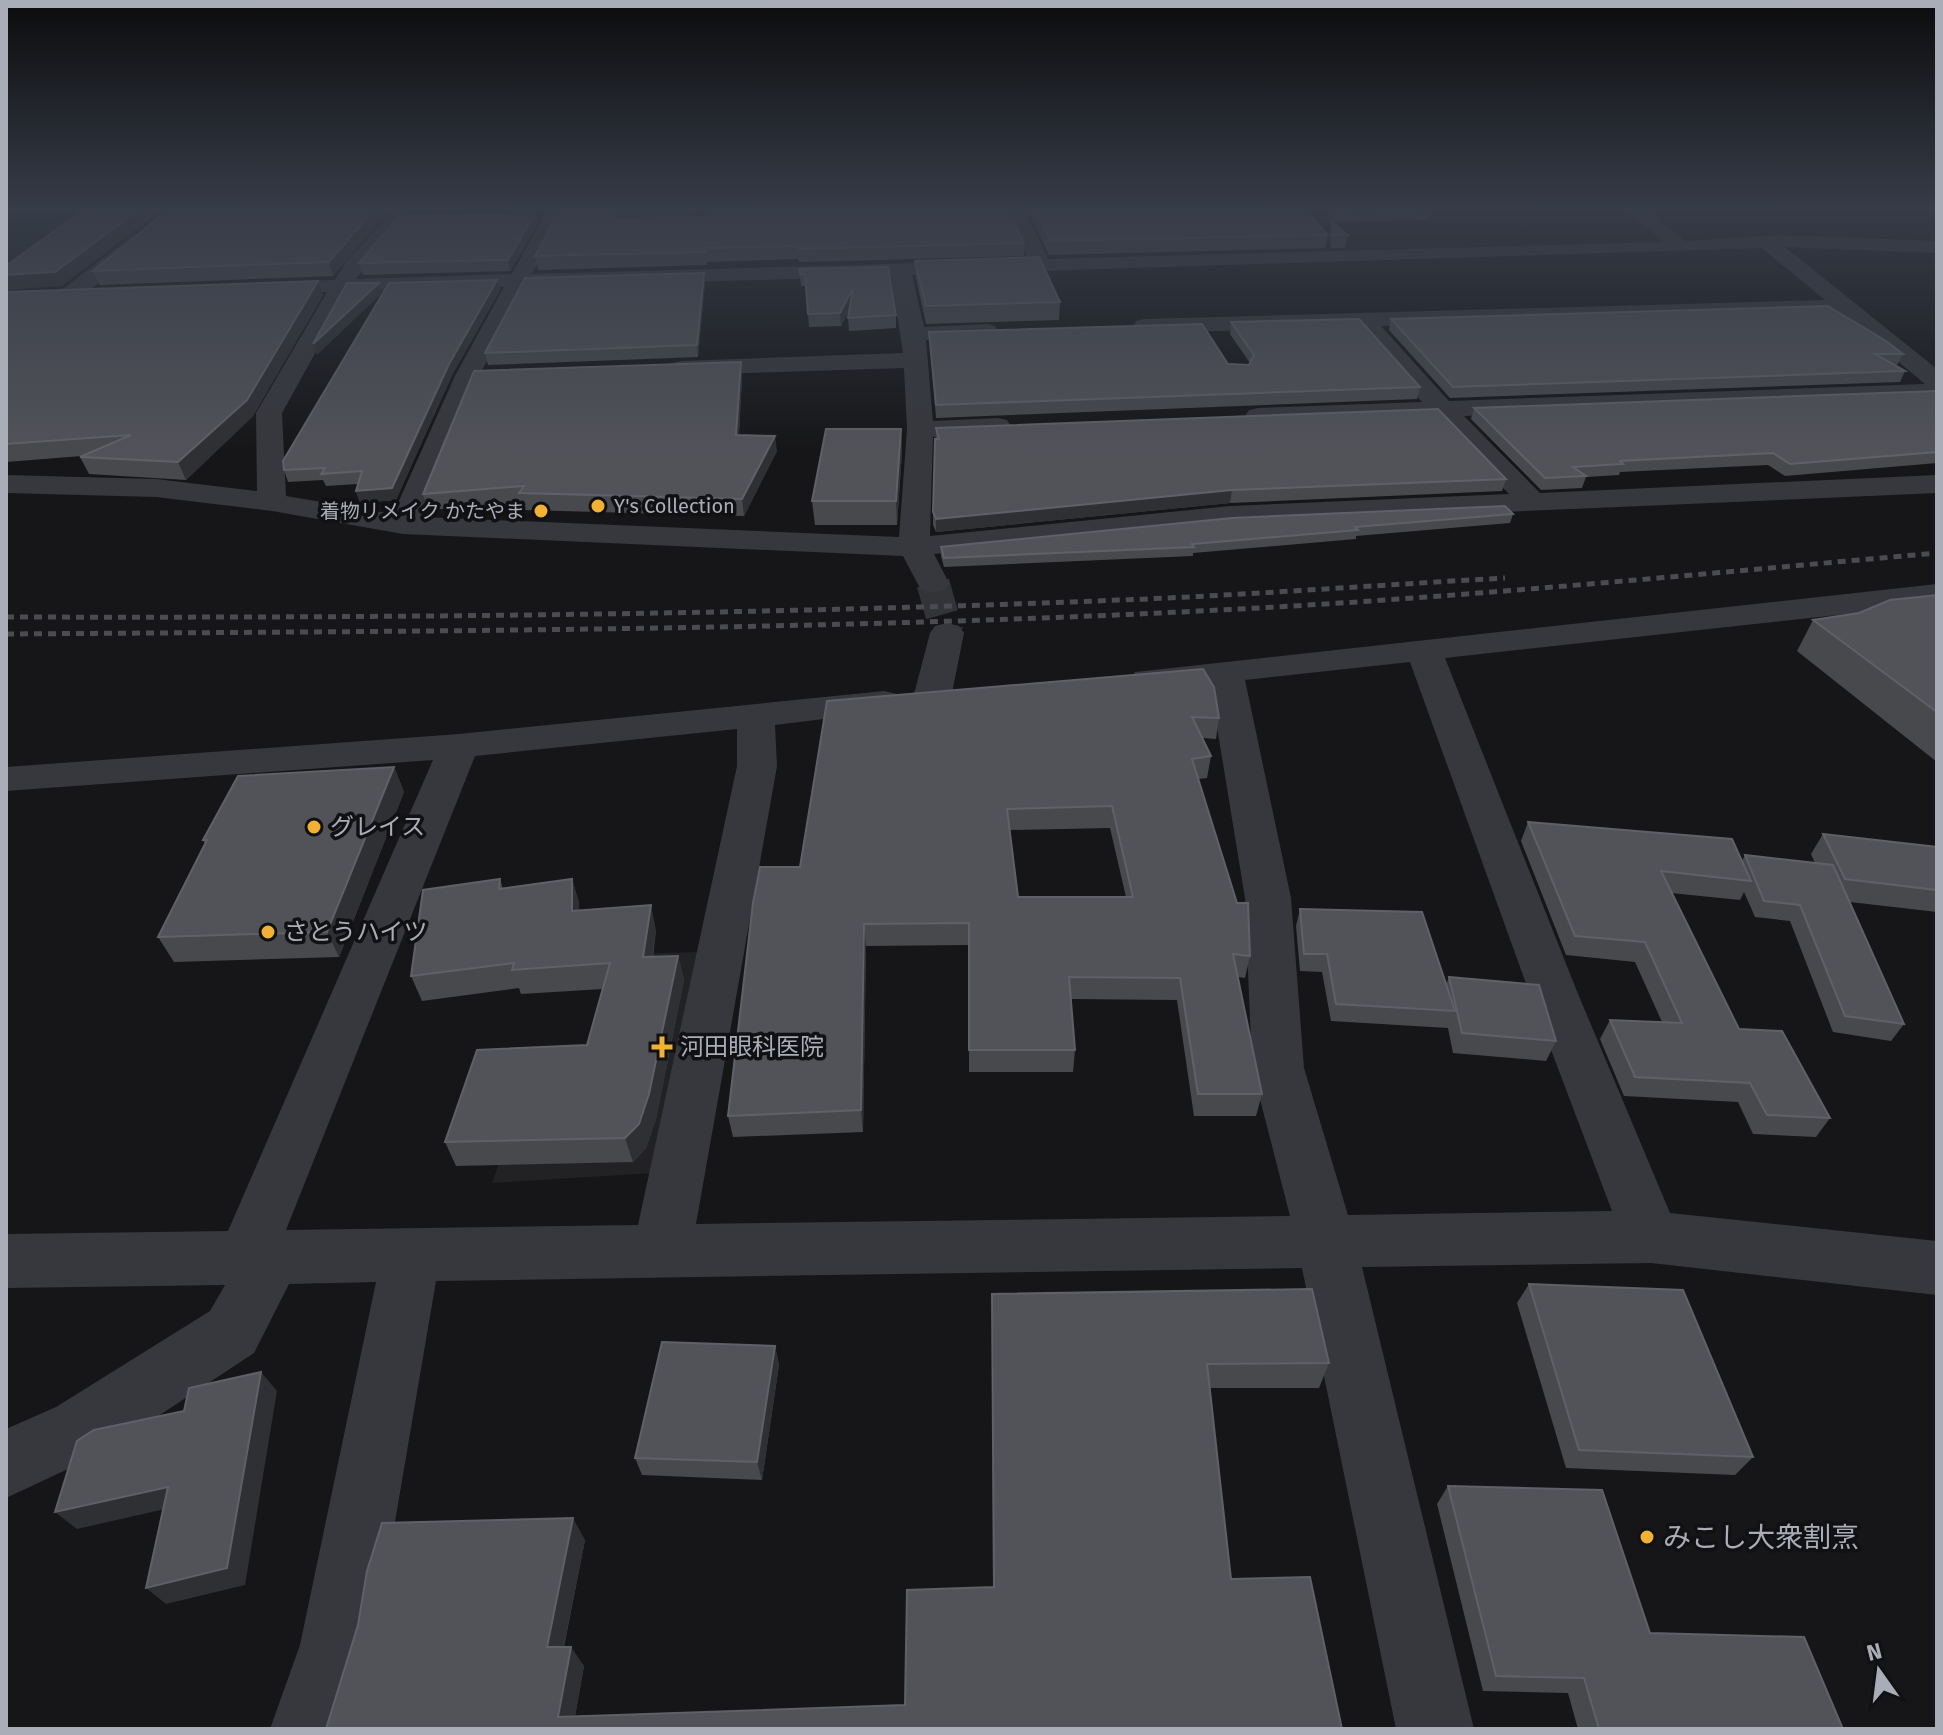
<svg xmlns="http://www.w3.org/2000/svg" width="1943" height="1735" font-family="'Fira Sans','Noto Sans JP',sans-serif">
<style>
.built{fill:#222225}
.green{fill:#1e261f}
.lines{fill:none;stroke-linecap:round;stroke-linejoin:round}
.minor-tunnel{stroke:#333438;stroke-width:33;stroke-dasharray:33 17;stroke-linecap:butt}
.minor{fill:#37383d;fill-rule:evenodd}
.rail{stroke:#4a4c52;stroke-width:5;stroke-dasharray:8 6;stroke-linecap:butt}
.wall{fill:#47494d;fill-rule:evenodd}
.shaded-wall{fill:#2f3033}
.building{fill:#525359;stroke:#5f6168;stroke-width:2;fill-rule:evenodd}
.poi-dot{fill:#f2b134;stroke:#111113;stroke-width:3}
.labels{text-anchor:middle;stroke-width:7;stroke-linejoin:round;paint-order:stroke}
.far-poi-label{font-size:20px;fill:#a8adb8;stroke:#111113;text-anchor:start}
.poi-label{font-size:24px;fill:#a8adb8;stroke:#111113;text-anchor:start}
.near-poi-label{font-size:28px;fill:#a8adb8;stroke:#111113;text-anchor:start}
</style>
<rect width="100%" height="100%" fill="#161618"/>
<polygon class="built" points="701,952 654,1173 492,1183 526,1085 631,1075 625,988 558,990 576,955"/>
<polygon class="green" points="6,210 103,210 6,269"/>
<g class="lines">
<polyline class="minor-tunnel" points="933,583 947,633"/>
<g class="minor">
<path d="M394,210H413L356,279L512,274L545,215L552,210H688L690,213L681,218L560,220L532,274L1029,260L1007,210H1025L1048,259L1663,242L1627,210H1647L1685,241L1780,235L1937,241V253L1785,247L1937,369V399L1464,416L1540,493L1937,475V493L1230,524L934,554L949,583L945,590L933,593L921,590L903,556L403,534L272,511L156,497L6,493V475L156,479L257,491L256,413L327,292L260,294L249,288L260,282L335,280L346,262ZM1762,248L1825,300L1144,319L1136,321L1133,326L1136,331L1144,333L1358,327L1422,402L1258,408L1249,410L1245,416L1249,422L1258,424L1435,417L1509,494L1230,506L930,536L933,437L998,434L1007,432L1011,426L1007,420L998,418L933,421L926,340L987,338L995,336L998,331L995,326L987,324L924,327L912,275ZM891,276L903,353L681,361L672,363L669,368L672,373L681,375L904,368L907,429L899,537L422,517L479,376L526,287ZM504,287L455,376L393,514L286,496L282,413L349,292ZM1840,313L1925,384L1449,401L1381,326Z"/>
<polygon points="142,232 149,234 152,238 149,242 76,301 60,301 57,296 60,291 135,234"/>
<path d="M1937,584V604L1445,658L1576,989L1670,1213L1937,1241V1295L1651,1263L1362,1267L1474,1729H1396L1302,1268L436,1281L374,1645L348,1729H270L300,1645L376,1282L289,1284L254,1353L102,1453L6,1498V1429L56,1407L210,1311L225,1285L6,1288V1234L228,1231L433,760L6,791V767L459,734L884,691L897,694L903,702L897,710L775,725L777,766L696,1224L1290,1216L1252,1068L1245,898L1210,684L1148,691L1135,688L1130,680L1135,672ZM1410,662L1528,989L1612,1211L1348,1215L1304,1068L1291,898L1245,680ZM737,729V766L638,1225L286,1230L475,756Z"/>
<polygon points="947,623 959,626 964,633 951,698 945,706 932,709 919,706 913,698 930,633 935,626"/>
</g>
<g class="rail">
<path d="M6,617C378,618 750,615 1121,600C1249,595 1377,585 1505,578"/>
<path d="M6,634C411,631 816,631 1220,610C1460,598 1698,574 1937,553"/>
</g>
</g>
<g class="wall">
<polygon points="168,210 388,210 378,220 379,222 333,276 100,285 93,271"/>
<polygon points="615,210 617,220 1024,243 1024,256 799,262 798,259 707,262 707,265 538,270 535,256"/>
<polygon points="1028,210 1306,210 1328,235 1325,248 1049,255"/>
<polygon points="1329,210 1430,210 1431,211 1429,220 1333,222 1348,235 1345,248 1331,248 1330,234 1332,222 1329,222"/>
<polygon points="535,214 537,224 510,271 363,275 359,263"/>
<polygon points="915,261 1060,302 1059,320 926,324 916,278"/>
<polygon points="799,269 896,315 896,328 849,331 848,318 849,310 841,326 809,327 806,286 801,286"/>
<polygon points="497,280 500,290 452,375 396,500 360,503 356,491 358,484 326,486 323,480 288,482 284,470"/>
<polygon points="318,281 323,295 253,416 186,480 89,474 80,457 82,456 6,462 6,292"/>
<polygon points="705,284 698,357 488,365 485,353"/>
<polygon points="1391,319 1903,354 1897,365 1894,365 1905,371 1900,382 1450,398 1389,330"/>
<polygon points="1231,322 1420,387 1417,399 936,418 929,332 1249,365 1250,363 1230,334"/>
<polygon points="741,362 742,377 739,435 777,451 744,516 524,510 522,503 428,510 423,494"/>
<polygon points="1937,391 1937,463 1785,476 1768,465 1620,472 1619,475 1586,477 1582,488 1541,490 1471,419 1474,408"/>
<polygon points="936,428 1506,479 1502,491 1230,503 936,532 933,525 933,512"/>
<polygon points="901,429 902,452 897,525 815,525 812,501"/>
<polygon points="1513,514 1510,523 1356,536 1356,539 1193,553 1193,556 944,567 941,556 941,547"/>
<polygon points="1937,595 1937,762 1797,651 1813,620 1859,613"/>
<path d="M827,701L1219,718L1216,739L1202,738L1211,756L1207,778L1198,779L1250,956L1245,978L1238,977L1262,1094L1256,1116H1194L1177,1000L1071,999L1075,1050L1073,1072H969V945L866,946L863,1132L733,1137L728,1116L800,867ZM1110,828L1126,897H1018L1010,830Z"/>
<polygon points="394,767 404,792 339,957 174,962 158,937 205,844 203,840"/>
<polygon points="1528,822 1742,861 1745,855 1815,863 1811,854 1823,834 1937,847 1937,912 1850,902 1904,1024 1891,1041 1833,1032 1790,921 1755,917 1744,892 1740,900 1671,893 1739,1029 1830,1118 1816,1137 1753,1134 1738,1102 1624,1096 1600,1039 1610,1020 1662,1022 1635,962 1566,955 1521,841"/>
<polygon points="500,879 503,889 572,879 579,903 579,910 656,930 653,957 678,956 684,980 656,1119 646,1148 633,1162 456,1166 445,1142 587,1045 603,989 521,994 519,988 422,1001 411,976"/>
<polygon points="1300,909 1446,985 1449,977 1556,1041 1546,1061 1453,1053 1448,1028 1331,1021 1322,972 1300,971 1296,926"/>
<polygon points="1529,1284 1753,1457 1735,1475 1566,1468 1517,1303"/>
<polygon points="992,1294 1329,1363 1319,1388 1210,1388 1231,1579 1342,1729 326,1729 585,1540 564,1647 584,1666 575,1716 905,1705 993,1587"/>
<polygon points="775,1346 779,1365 762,1480 642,1475 635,1458"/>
<polygon points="1448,1486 1650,1633 1843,1729 1578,1729 1568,1693 1483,1691 1437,1504"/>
</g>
<g class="shaded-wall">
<polygon points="139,210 161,210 62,286 6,290 6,275"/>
<polygon points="373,210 388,210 378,220 379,222 333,276 329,262"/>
<polygon points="535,214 537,224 510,271 508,260"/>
<polygon points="704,273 705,284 698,357 697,345"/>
<polygon points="497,280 500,290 452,375 396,500 360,503 356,491 449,364"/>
<polygon points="318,281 323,295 253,416 186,480 178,462"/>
<polygon points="379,283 382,293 317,355 313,344"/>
<polygon points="853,288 854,301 841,326 840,313"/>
<polygon points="741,362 742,377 738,451 736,435"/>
<polygon points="901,429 902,452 897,525 896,501"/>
<polygon points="775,436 777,451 744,516 742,499"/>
<polygon points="1232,490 1230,503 936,532 936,519"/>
<polygon points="394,767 404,792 339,957 327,932"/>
<polygon points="572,879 579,903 580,935 572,911"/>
<polygon points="651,905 656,930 649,981 643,957"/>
<polygon points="864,924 866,946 863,1132 861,1110"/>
<polygon points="678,956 684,980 656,1119 646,1148 633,1162 625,1138"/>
<polygon points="775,1346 779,1365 762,1480 757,1462"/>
<polygon points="261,1372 277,1391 245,1585 166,1604 146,1588"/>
<polygon points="168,1487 187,1504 77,1529 55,1512"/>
<polygon points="573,1518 585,1540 560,1666 547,1647"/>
<polygon points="571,1647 584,1666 573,1729 558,1717"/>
</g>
<g class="building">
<polygon points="83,210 139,210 55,272 6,275 6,266"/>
<polygon points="168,210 374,210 329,262 93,271"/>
<polygon points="615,210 611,220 706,217 707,210 1009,210 1024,243 798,249 797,246 705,248 705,252 535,256 559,211"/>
<polygon points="1035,210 1306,210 1328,235 1050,241"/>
<polygon points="1331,210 1430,210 1431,211 1331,213"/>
<polygon points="535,214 508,260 359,263 400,215"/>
<polygon points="1332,222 1348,235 1333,235"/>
<polygon points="1039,257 1060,302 926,306 915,261"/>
<polygon points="888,267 896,315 848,318 853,288 840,313 808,314 805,274 800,274 799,269"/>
<polygon points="704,273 697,345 485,353 525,278"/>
<polygon points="497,280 449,364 392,488 356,491 362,471 321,474 325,468 284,470 283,461 389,283"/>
<polygon points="318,281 247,400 178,462 80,457 131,435 6,444 6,292"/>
<polygon points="347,283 379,283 313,344"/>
<polygon points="1828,306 1886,341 1903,354 1875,354 1905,371 1453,387 1391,319"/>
<polygon points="1359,319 1420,387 936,405 929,332 1202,324 1228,364 1249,365 1254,355 1231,322"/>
<polygon points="741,362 736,435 775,436 742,499 519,493 524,486 423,494 474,371"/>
<polygon points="1937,391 1937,452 1790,464 1773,453 1620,461 1623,464 1573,467 1586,476 1545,478 1474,408"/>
<polygon points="1438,409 1506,479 1232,490 936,519 933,512 935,439 939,439 936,428"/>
<polygon points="826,429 901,429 896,501 812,501"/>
<polygon points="1505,506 1513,514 1355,527 1358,530 1192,544 1194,547 944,558 941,547 1232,518"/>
<polygon points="1937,595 1937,712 1813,620 1859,613 1890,600"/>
<path d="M1203,669L1214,687L1219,718L1192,717L1211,756L1192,759L1237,903H1248L1250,956L1233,954L1262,1094H1198L1180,978L1069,977L1075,1050H969V923L864,924L861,1110L728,1116L753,903L760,867H800L827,701ZM1112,806L1133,897H1018L1007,809Z"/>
<polygon points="394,767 327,932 158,937 207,840 203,840 238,776"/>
<polygon points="1528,822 1732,839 1751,881 1661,871 1739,1029 1782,1031 1830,1118 1767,1115 1750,1083 1635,1077 1610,1020 1682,1023 1645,942 1575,936"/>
<polygon points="1823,834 1937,847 1937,890 1845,879"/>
<polygon points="1745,855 1833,865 1904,1024 1845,1016 1800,905 1764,901"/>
<polygon points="500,879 499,889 572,879 572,911 651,905 643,957 678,956 649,1094 639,1124 625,1138 445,1142 477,1050 587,1045 610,963 512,970 514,963 411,976 423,890"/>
<polygon points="1300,909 1422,912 1455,1011 1336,1004 1327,954 1304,954"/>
<polygon points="1449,977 1539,985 1556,1041 1462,1033"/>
<polygon points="1529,1284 1683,1290 1753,1457 1579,1450"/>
<polygon points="1312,1289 1329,1363 1207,1364 1231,1579 1310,1577 1342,1729 326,1729 358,1625 367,1571 382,1523 573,1518 547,1647 571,1647 558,1717 905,1705 907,1590 994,1587 992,1294"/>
<polygon points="662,1342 775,1346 757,1462 635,1458"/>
<polygon points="261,1372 227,1568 146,1588 168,1487 55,1512 77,1441 94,1430 184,1411 189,1388"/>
<polygon points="1448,1486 1602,1490 1650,1633 1804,1637 1843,1729 1599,1729 1584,1678 1496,1676"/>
</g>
<linearGradient id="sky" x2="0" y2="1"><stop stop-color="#0c0c0d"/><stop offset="0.46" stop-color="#363c48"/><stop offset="1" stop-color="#363c48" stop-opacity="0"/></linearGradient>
<rect width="1943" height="453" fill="url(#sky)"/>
<g class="poi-dot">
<circle cx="598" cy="506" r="8"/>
<circle cx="541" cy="511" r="8"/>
<circle cx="314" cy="827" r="8"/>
<circle cx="268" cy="932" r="8"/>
<path d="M658 1035h8v8h8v8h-8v8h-8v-8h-8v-8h8z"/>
<circle cx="1647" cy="1537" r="8"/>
</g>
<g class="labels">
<g class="far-poi-label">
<text x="614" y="513">Y's Collection</text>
<text x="525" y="518" text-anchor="end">着物リメイク かたやま</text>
</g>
<g class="poi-label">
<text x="330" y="835">グレイス</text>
<text x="284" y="940">さとうハイツ</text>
<text x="680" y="1055">河田眼科医院</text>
</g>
<g class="near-poi-label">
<text x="1663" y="1547">みこし大衆割烹</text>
</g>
</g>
<rect width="1943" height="1735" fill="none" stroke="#a8adb8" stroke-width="16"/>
<g transform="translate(1879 1671) rotate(346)" stroke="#111113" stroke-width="6" paint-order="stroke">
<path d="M0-6L14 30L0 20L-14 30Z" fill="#a8adb8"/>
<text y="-12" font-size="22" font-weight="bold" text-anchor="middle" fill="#a8adb8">N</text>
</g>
</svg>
